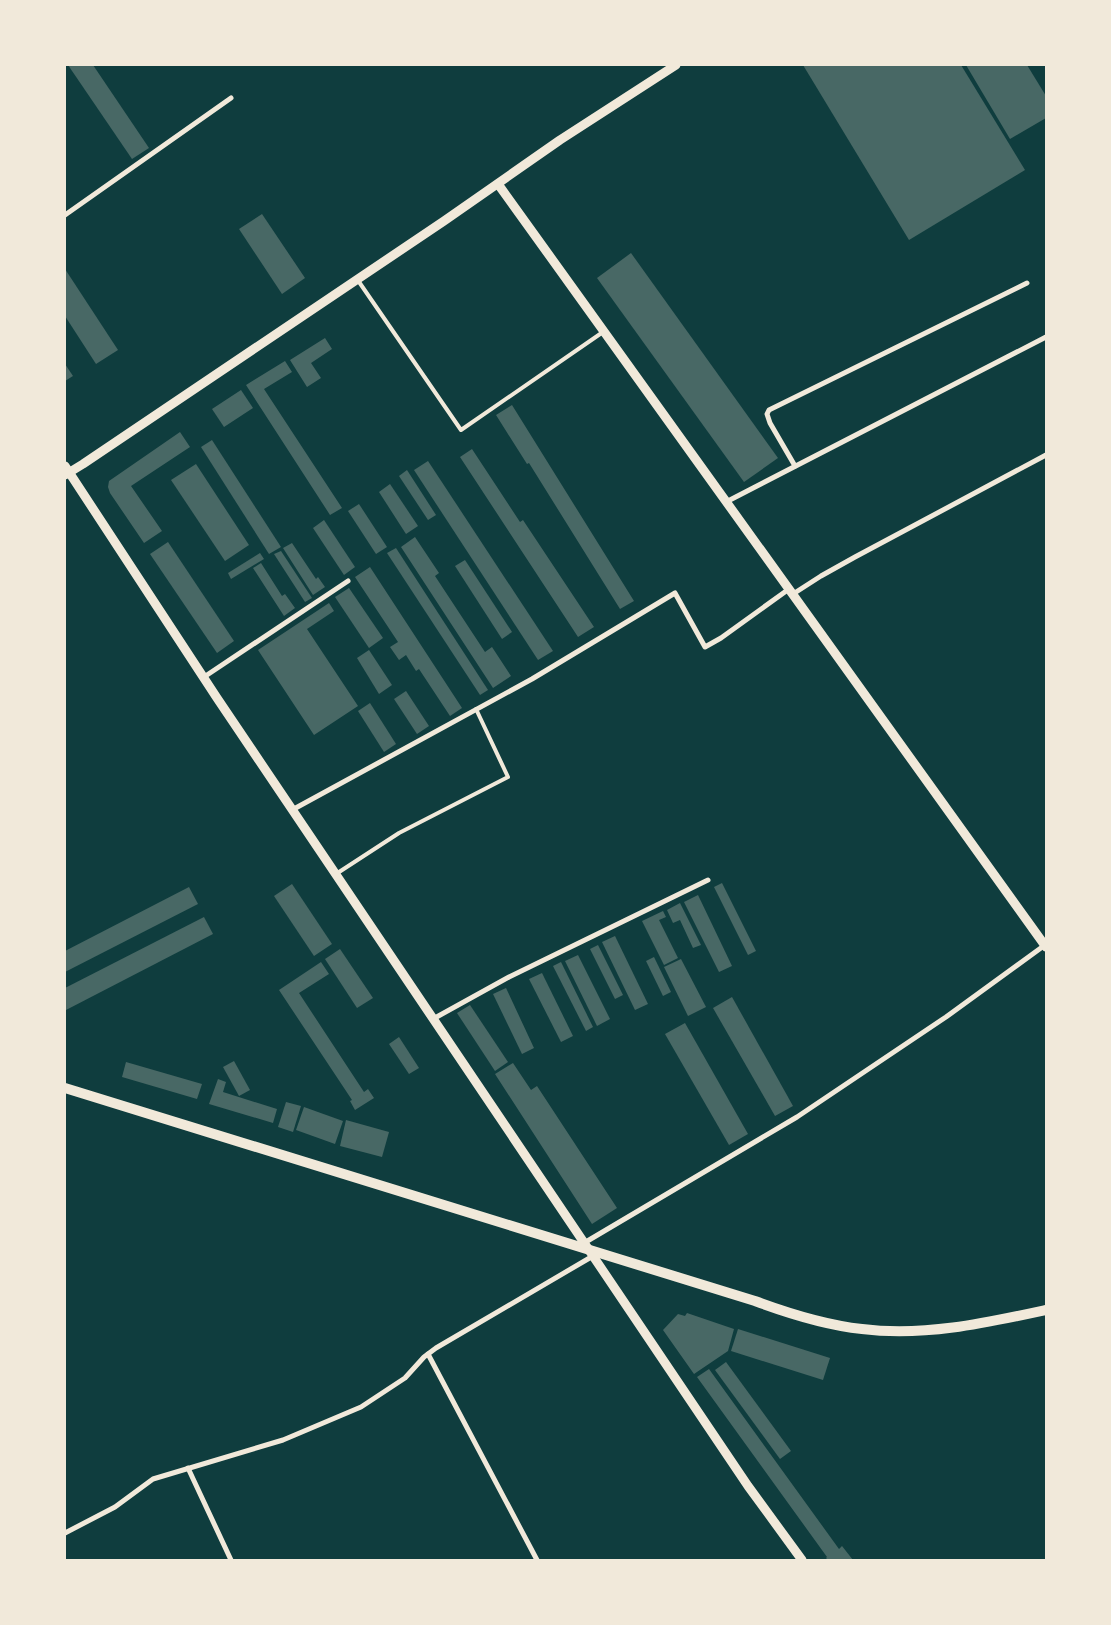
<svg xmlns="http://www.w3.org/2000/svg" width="1111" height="1625" font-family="'Alegreya Sans',sans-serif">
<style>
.building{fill:#486865}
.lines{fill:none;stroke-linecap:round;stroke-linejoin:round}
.service{stroke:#f1e9da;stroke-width:4}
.minor{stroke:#f1e9da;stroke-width:5}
.tertiary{stroke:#f1e9da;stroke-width:9}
.secondary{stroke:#f1e9da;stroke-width:10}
</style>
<rect width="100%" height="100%" fill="#0f3d3e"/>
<g class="building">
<polygon points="68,65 93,65 149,148 132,159"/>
<polygon points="803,65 961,65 1025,170 909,240"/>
<polygon points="966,65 1027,65 1046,96 1046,118 1010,139"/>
<polygon points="262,214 305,278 282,294 239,229"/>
<polygon points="631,253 778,458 744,482 597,278"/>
<polygon points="65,269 118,350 96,364 65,316"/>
<polygon points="325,338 332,349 311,363 321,378 307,387 290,360"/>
<polygon points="285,361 292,372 264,389 342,508 330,515 246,385"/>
<polygon points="65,364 73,376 65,381"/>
<polygon points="241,390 253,408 224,427 212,409"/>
<polygon points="512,405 634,601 620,609 529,463 527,464 496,415"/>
<polygon points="180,432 190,447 131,486 162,531 144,543 110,493 108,487 109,481"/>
<polygon points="212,440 281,547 269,554 201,447"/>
<polygon points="472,449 520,522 523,520 594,627 578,637 460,457"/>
<polygon points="428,461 553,651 538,660 414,470"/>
<polygon points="196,464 249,545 225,561 171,480"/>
<polygon points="407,470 436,515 428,520 399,476"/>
<polygon points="390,484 418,526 406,534 379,492"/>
<polygon points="359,504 387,547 376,554 348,511"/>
<polygon points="324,520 355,567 344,575 313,528"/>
<polygon points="415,537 439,573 435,576 485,652 492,647 511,676 493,688 401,547"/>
<polygon points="168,542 234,641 217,653 150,554"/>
<polygon points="292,543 316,579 318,577 325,587 313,595 283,548"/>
<polygon points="396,548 488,690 480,695 387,553"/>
<polygon points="281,551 312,598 305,602 274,554"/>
<polygon points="260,553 264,559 231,579 228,573"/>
<polygon points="465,560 512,632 502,639 455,566"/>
<polygon points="261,563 282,596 285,594 295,608 284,616 253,568"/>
<polygon points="370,567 462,708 450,716 419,669 416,671 406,655 399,660 390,647 398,642 355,577"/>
<polygon points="349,588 383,638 369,648 335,597"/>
<polygon points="329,603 334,611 307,629 358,706 314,735 258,650"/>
<polygon points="369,650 392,685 379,694 357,658"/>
<polygon points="406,691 429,726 417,734 394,699"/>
<polygon points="370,703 396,744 384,752 358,711"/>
<polygon points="722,883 756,951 748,955 714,887"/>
<polygon points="292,884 332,944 314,956 274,896"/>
<polygon points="189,887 198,904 65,972 65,951"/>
<polygon points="698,895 732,966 719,972 684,902"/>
<polygon points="680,903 701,945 693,948 680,920 673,923 667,910"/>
<polygon points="663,911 666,917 659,920 678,958 664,965 642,921"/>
<polygon points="204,917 213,934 66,1010 65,988"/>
<polygon points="615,936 648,1004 635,1010 602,942"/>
<polygon points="598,945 623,995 615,999 590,949"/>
<polygon points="340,949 373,998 357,1008 325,959"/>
<polygon points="578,955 610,1019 597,1026 565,961"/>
<polygon points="654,957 671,992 663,996 646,961"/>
<polygon points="681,959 706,1007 688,1016 664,967"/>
<polygon points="321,962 329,974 299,993 364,1092 368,1089 374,1098 355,1110 350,1101 352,1100 279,990"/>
<polygon points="561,962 593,1027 586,1031 553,966"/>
<polygon points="542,973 573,1036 561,1042 529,979"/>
<polygon points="506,988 534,1048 522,1054 493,994"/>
<polygon points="732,997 793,1106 775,1116 713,1008"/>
<polygon points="470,1005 508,1062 495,1071 457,1013"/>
<polygon points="685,1023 748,1134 729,1145 665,1034"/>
<polygon points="399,1037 419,1068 409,1074 389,1044"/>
<polygon points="234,1061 250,1090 239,1096 223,1067"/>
<polygon points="126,1062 202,1084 197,1099 122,1077"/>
<polygon points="513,1063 531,1090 537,1086 617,1208 592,1224 495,1074"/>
<polygon points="218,1079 226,1082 223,1092 277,1109 273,1123 209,1104"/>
<polygon points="286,1102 301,1106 293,1132 278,1127"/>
<polygon points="304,1107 343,1121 335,1144 296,1130"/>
<polygon points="346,1120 389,1132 382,1157 340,1146"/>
<polygon points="687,1313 734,1329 728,1351 694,1374 663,1330 678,1314 685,1316"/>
<polygon points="738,1329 830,1358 823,1380 731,1351"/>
<polygon points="726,1362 791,1451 780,1459 715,1370"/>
<polygon points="709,1369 839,1549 842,1546 853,1560 828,1560 826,1558 827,1557 697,1377"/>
</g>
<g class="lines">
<g class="service">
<polyline points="357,279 461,430 603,332"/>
<polyline points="336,874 399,833 508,777 476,709"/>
</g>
<g class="minor">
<polyline points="65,215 231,98"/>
<polyline points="795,466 770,423 767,414 769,410 1027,283"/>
<polyline points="726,502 1046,337"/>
<polyline points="793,594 821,576 855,557 1046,455"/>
<polyline points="204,677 348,581"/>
<polyline points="292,810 532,679 675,593 705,647 721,638 789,589"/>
<polyline points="433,1019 509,977 708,880"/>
<polyline points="584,1243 797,1117 946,1017 1045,945"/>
<polyline points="428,1354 537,1560"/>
<polyline points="188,1468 231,1560"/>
<polyline points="65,1533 115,1507 153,1479 283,1440 361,1407 405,1378 424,1357 436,1348 593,1256"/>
</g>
<g class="tertiary">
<polyline points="498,184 1046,947"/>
<polyline points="65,466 217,698 748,1486 802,1560"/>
<polyline points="65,475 83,464 444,221 560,140 676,65"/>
</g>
<path class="secondary" d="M65,1088L755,1301C790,1314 825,1325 862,1329C923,1337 986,1323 1046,1310"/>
</g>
<rect width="1111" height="1625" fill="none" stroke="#f1e9da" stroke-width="132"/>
</svg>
